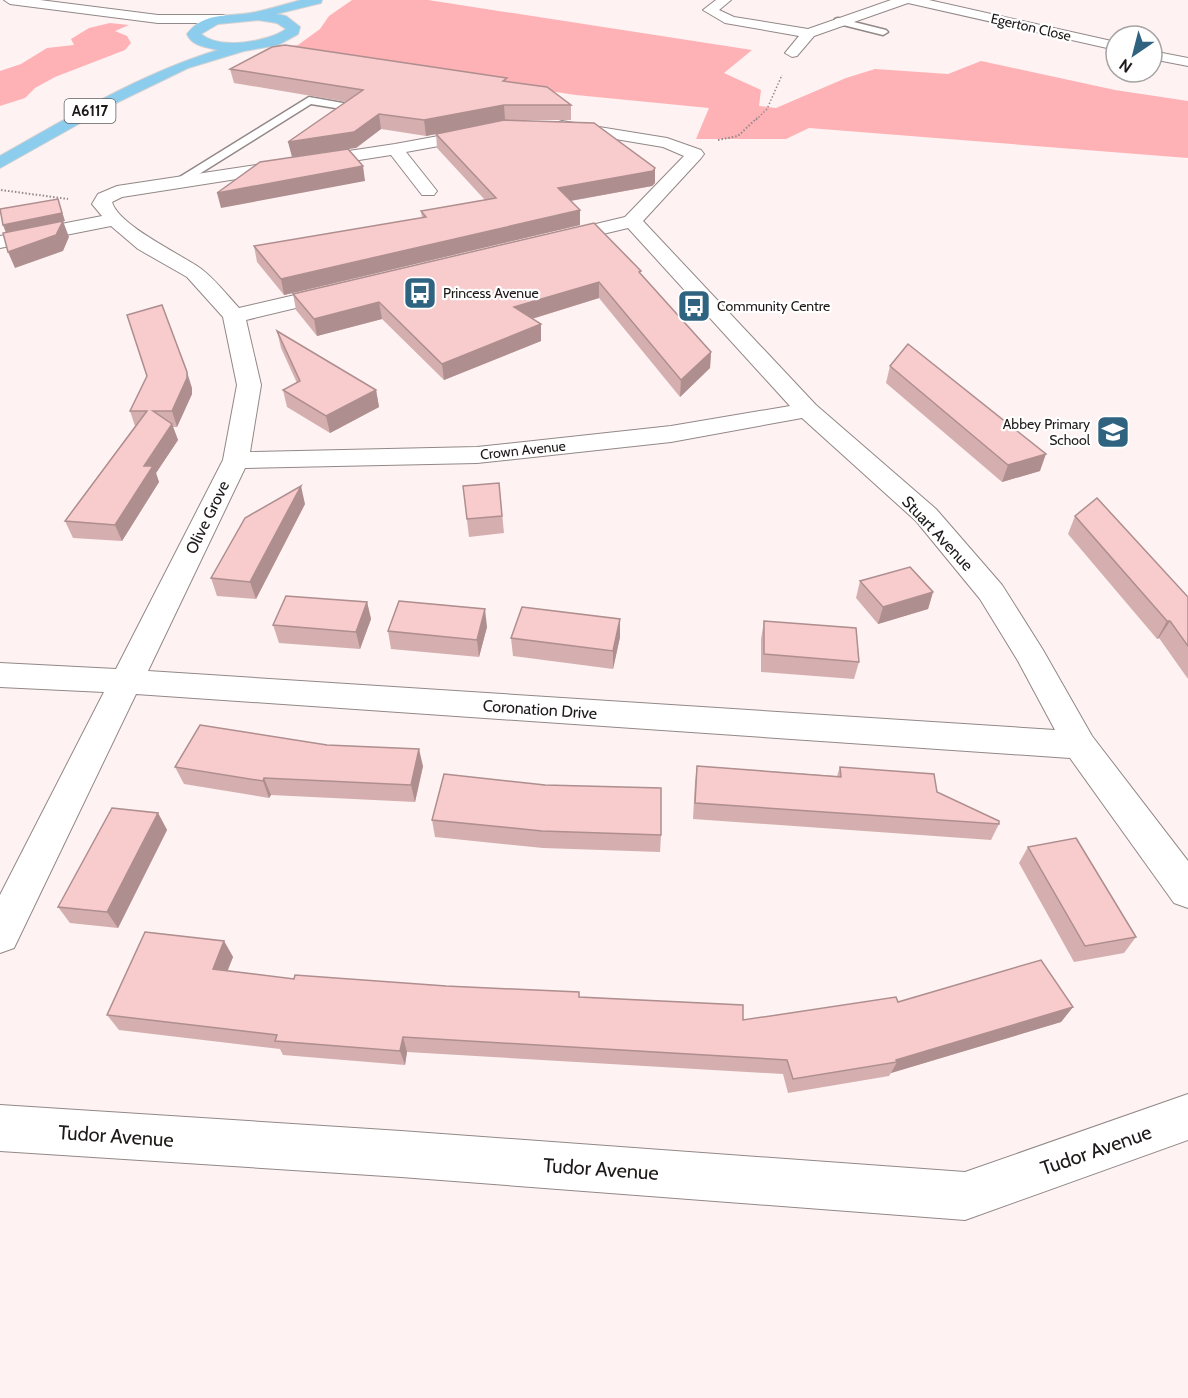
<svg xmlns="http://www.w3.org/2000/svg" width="1188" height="1398" font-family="Cabin,sans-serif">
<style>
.green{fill:#feb2b6}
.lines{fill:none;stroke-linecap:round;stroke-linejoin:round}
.service-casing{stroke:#928888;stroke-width:3}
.minor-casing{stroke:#928888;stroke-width:2}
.tertiary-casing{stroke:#928888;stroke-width:2}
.primary-casing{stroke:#d2d1d1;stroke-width:2}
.path-far1{stroke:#928a8a;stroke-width:1.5;stroke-dasharray:1.5 2;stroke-linecap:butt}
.path{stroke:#928a8a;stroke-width:2;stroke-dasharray:1.5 2;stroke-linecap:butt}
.service{fill:#fff;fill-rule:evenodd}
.minor{fill:#fff;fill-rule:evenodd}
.tertiary{fill:#fff;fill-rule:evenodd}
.primary{fill:#8ccdee;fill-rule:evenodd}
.wall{fill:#d5afaf}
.shaded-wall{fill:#ae8e8f}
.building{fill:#f8cbcc;stroke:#ae8e8f;stroke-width:1.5}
.labels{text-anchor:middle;stroke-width:4.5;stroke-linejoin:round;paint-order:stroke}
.far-street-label{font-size:14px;fill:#1e1a1a;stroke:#fff}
.far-poi-label{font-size:14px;fill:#1e1a1a;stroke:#fff;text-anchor:start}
.shield{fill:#fff;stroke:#625f5f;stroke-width:1.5}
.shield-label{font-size:15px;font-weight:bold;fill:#1e1a1a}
.street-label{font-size:16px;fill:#1e1a1a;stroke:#fff}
.near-street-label{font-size:20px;fill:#1e1a1a;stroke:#fff}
</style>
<rect width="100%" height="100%" fill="#fef2f2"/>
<g class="green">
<polygon points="352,0 428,0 752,50 724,73 761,90 759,106 776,108 846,78 875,69 948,74 981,61 1115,90 1188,101 1188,158 809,128 786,139 696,139 709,108 576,95 267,50 298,45 320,29 329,16"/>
<polygon points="110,23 129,25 115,31 127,36 131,43 125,50 55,77 35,88 25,98 0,106 0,71 21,64 47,48 74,45 71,39 89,28"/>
</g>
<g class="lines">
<defs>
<g id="service">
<polygon points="838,18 886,30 888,32 883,35 835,23 835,19"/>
<polygon points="309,97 354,105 359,108 354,111 311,104 180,186 172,186 170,183"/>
</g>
<g id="minor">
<polygon points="716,0 731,0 719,10 734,17 808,29 891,0 929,0 1116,42 1116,50 908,3 814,36 797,56 792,57 785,53 799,36 725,23 703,10"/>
<polygon points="1152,51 1188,58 1188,66 1152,59"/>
<path d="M562,121L667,138L701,150L704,154L701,158L643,221L816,405L936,509L1002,585L1043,650L1092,736L1188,861V908L1174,903L1070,758L136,694L14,948L0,953V895L104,692L0,687V663L116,669L223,460L237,385L223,317L187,277L138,249L111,226L0,248V236L102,216L92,204L98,194L117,186L395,144L482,128L488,129L490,133L488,137L406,152L437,191L434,195H422L391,155L122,197L112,202C118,225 180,254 200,268C214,278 227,295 239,308L338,285L346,286L349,291L346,296L246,320L261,385L250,452L477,447L671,426L790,406L628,228L557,245L550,243L547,239L550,235L625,217L684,156L663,147L556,129L554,126L556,123ZM802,418L916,521L980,599L1018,661L1055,730L148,671L245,468L477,463L671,442Z"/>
<polygon points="1188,1094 1188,1140 965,1220 401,1177 0,1151 0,1105 401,1131 965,1172"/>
</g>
<polygon id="tertiary" points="4,0 40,0 158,15 224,15 231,19 224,23 158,23 10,4"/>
<path id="primary" d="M301,0H322L321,3L276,14L286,16L300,27L298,34L278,45L244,51L188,68L116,103L0,168V156C71,116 140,74 218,50C206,47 192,46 187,34C205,10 231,18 256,12C270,9 286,4 301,0ZM258,20L277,23L286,29C268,42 219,50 201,34L218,24Z"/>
</defs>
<use href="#service" class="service-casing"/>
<use href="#minor" class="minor-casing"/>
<use href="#tertiary" class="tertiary-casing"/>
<use href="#primary" class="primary-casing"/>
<polyline class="path-far1" points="756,120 767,109 782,75"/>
<g class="path">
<polyline points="718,140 738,136 757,118"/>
<polyline points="1,190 68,199"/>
</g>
<use href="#service" class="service"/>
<use href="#minor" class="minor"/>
<use href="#tertiary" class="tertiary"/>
<use href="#primary" class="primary"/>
</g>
<g class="wall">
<polygon points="230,69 507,82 571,105 571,120 505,120 426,136 381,129 356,148 347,102 234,83"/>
<polygon points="436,134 655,183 652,186 571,201 580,225 284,295 257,262 254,246 422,218 421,211 485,200 437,148"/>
<polygon points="641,275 711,352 710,368 680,397 599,298 532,319 541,324 541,341 444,380 382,319 317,336 296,310 293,294"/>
<polygon points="277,331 376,390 379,407 330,433 287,407 283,390 297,383 281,348"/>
<polygon points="890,366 1040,471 1002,482 886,383"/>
<polygon points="192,388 192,394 177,427 173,427 178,440 156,473 159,482 122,541 73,538 65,521 135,426 130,411"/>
<polygon points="499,483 504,533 469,537 463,486"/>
<polygon points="305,504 256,599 217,596 211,578"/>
<polygon points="1075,516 1188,597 1188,679 1159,638 1157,639 1068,534"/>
<polygon points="860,581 933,592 928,609 878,624 856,598"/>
<polygon points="367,602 371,619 360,649 279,643 273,625"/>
<polygon points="620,619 620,637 613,669 513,656 511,638"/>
<polygon points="764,621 859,662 854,679 761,672 761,639"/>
<polygon points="487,627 479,657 391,649 388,631"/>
<polygon points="423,766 415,802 271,795 269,798 184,784 175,767"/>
<polygon points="697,766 837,776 840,767 937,792 999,824 991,840 693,819 695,782"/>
<polygon points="158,813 167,830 118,928 70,923 58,907"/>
<polygon points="432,820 661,835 660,852 543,848 435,837"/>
<polygon points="1028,847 1136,937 1124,953 1074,962 1019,863"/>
<polygon points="224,941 233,957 227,971 294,979 579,997 743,1020 898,1002 1073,1007 1061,1022 891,1073 889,1076 788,1093 783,1074 407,1052 405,1065 283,1055 280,1049 119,1030 107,1015"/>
</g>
<g class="shaded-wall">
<polygon points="504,105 505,120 426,136 424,120"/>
<polygon points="379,114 381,129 356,148 292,157 288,142"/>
<polygon points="363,166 365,181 221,208 217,193"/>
<polygon points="655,168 655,183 652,186 558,203 558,188"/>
<polygon points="58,199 65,221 63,221 69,237 63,251 15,268 8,252 6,233 3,225"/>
<polygon points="580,210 580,225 284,295 281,279"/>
<polygon points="599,282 599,298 515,324 514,307"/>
<polygon points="379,302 382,319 317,336 314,319"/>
<polygon points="541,324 541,341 444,380 442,364"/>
<polygon points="711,352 710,368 680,397 681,380"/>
<polygon points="187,372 192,388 192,394 177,427 172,411"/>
<polygon points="376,390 379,407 330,433 326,416"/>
<polygon points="172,424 178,440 156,473 159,482 122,541 115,525 144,466"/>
<polygon points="1046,454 1040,471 1002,482 1008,465"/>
<polygon points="301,486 305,504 256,599 250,582"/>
<polygon points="933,592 928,609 878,624 883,607"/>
<polygon points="367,602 371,619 360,649 356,632"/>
<polygon points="485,609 487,627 479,657 477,640"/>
<polygon points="620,619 620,637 613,669 613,651"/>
<polygon points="1167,621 1170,621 1159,638 1157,639"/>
<polygon points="419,749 423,766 415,802 411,785"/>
<polygon points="264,778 271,795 269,798 263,781"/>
<polygon points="158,813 167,830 118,928 107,912"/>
<polygon points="224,941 233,957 222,985 213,969"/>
<polygon points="1073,1007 1061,1022 891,1073 897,1062 896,1060"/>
<polygon points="403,1037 407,1052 405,1065 400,1051"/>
</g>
<g class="building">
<polygon points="285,45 507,78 503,81 547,87 571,105 504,105 424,120 379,114 354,132 288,142 363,90 230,69 272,47"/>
<polygon points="504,120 594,123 655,168 653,171 558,188 580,210 281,279 254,246 426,217 421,211 496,198 436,134"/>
<polygon points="348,149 363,166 217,193 260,162"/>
<polygon points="58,199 62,213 3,225 0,209"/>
<polygon points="63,221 56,235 8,252 3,233"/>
<polygon points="594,223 641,271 639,272 711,352 681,380 599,282 514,307 541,324 442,364 379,302 314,319 293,294"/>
<polygon points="162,305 187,372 187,378 172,411 153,411 172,424 144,466 153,466 115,525 65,521 147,411 130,411 147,376 127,315"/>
<polygon points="277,331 376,390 326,416 283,390 300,381"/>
<polygon points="908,344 1046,454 1008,465 890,366"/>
<polygon points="499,483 502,516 467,519 463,486"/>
<polygon points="301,486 250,582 211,578 245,518"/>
<polygon points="1097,498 1188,597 1188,646 1170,621 1167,621 1075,516"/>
<polygon points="910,567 933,592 883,607 860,581"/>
<polygon points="286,596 367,602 356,632 273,625"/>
<polygon points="399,601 485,609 477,640 388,631"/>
<polygon points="522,607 620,619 613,651 511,638"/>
<polygon points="764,621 856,628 859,662 764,654"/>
<polygon points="200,725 327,745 419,749 411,785 264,778 263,781 175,767"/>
<polygon points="697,766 841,777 840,767 934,774 937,792 999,821 999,824 695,803"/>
<polygon points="444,774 545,785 661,788 661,835 542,831 432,820"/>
<polygon points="112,808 158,813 107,912 58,907"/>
<polygon points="1076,838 1136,937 1085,946 1028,847"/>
<polygon points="145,932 224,941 213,969 294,979 295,975 446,986 579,992 579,997 743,1005 743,1020 896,997 898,1002 1041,960 1073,1007 896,1060 897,1062 793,1079 787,1060 403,1037 400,1051 275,1041 277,1035 107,1015"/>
</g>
<defs>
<symbol id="bus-square" viewBox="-11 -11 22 22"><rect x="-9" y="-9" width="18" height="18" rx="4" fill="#2f6380" stroke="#fff"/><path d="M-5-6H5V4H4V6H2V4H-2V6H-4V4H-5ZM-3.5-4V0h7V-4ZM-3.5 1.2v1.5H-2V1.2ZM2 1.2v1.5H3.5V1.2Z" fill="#fff"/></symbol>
<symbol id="school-square" viewBox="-11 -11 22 22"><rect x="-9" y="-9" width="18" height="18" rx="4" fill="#2f6380" stroke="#fff"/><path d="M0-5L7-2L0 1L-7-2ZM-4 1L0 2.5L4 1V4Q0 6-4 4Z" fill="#fff"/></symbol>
</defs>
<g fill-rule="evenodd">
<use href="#bus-square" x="401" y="274" width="38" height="38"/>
<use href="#bus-square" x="675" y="287" width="38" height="38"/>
<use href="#school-square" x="1094" y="413" width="38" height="38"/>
</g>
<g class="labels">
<g class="far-street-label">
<text transform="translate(1031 27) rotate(13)" y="5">Egerton Close</text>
<text transform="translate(523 450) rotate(-6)" y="5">Crown Avenue</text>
</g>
<g class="far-poi-label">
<text x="443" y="298">Princess Avenue</text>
<text x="717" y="311">Community Centre</text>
<text x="1090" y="429" text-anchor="end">Abbey Primary<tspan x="1090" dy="16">School</tspan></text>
</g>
<rect class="shield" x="64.5" y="99" width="51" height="24" rx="4.5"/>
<g class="shield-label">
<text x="90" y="116">A6117</text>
</g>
<g class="street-label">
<text transform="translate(207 517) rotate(-64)" y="6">Olive Grove</text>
<text transform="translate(938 533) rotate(47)" y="6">Stuart Avenue</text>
<text transform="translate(540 709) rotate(4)" y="6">Coronation Drive</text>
</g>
<g class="near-street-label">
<text transform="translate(116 1136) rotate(4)" y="7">Tudor Avenue</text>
<text transform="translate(1096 1150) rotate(-19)" y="7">Tudor Avenue</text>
<text transform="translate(601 1169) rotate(4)" y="7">Tudor Avenue</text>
</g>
</g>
<g transform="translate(1134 54) rotate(215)"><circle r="28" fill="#ffffff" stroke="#a5a3a3" stroke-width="1.5"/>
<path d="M0-4.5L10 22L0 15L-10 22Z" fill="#2f6380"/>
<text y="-9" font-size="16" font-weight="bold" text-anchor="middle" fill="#1e1a1a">N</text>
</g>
</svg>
